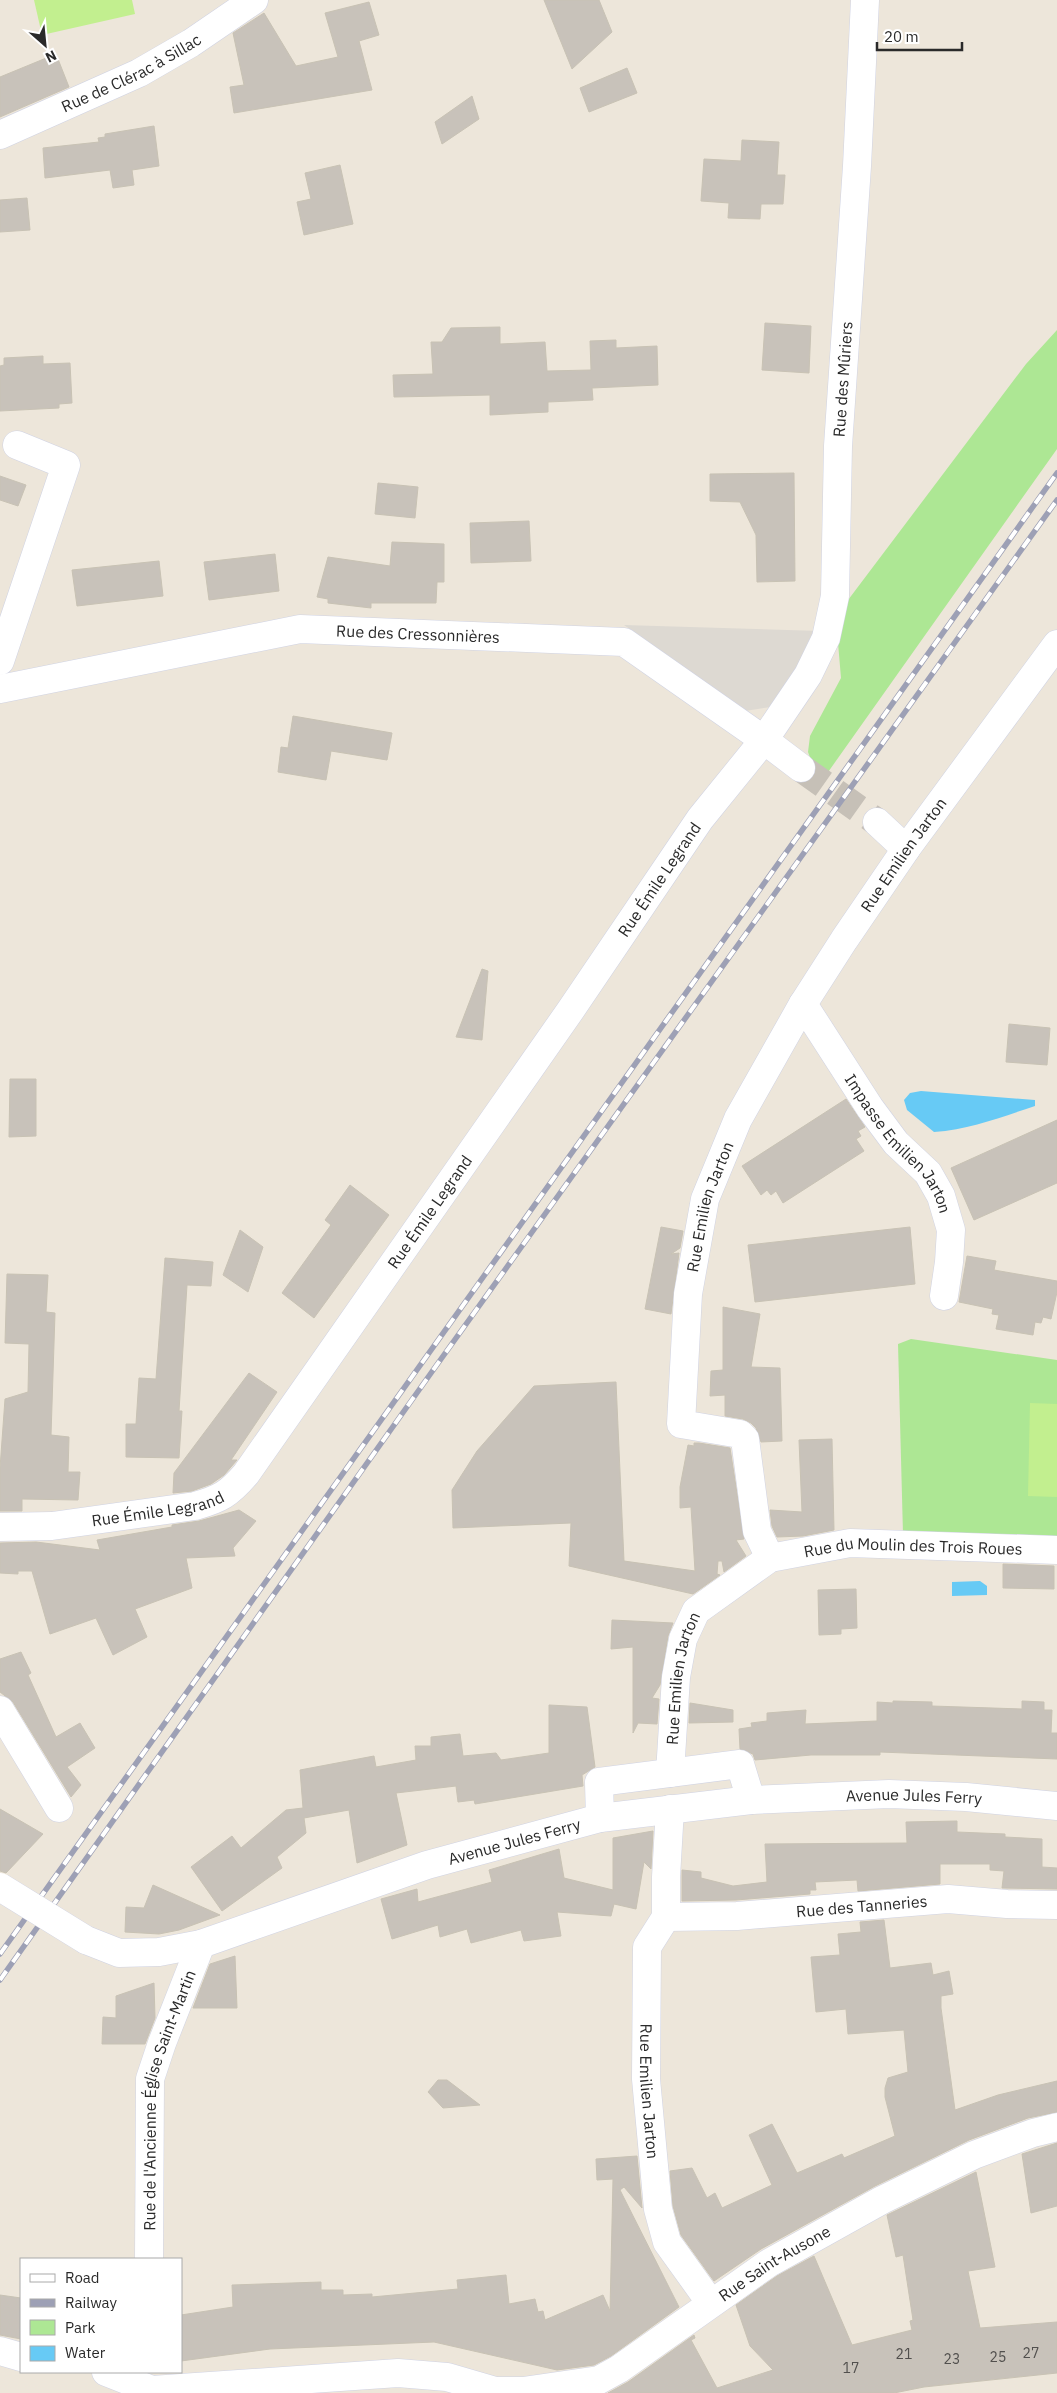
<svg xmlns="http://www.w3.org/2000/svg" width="1057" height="2393" font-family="'IBM Plex Sans',sans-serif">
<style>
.green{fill:#ade794}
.pitch{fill:#c2ef8f}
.plaza{fill:#ddd9d2}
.water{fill:#67caf5}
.building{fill:#c8c2ba;stroke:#c8c2b4}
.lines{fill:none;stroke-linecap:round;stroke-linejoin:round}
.street-tunnel{stroke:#c6c0b7;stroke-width:28;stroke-dasharray:28 14;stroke-linecap:butt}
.street-casing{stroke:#d0d3e3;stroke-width:29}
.secondary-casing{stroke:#d0d3e3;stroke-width:29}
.street{stroke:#fff;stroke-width:28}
.secondary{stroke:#fff;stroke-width:28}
.rail-casing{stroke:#9da0b5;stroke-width:5.5}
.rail{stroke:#fff;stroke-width:4;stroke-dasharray:11;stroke-linecap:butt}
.secondary-bridge-casing{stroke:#d0d3e3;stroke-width:29;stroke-linecap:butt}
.secondary-bridge{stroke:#fff;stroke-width:28}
.labels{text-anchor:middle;stroke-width:4.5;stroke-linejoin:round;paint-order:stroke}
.number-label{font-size:14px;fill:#52504e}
.street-label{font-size:16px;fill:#2a2a2a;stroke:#fff}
</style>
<rect width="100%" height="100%" fill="#ede6da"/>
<g class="green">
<polygon points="1057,330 1057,449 826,775 812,763 808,752 810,736 841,678 837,631 839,612 1026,364"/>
<polygon points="911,1339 1057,1360 1057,1540 903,1534 898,1344"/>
</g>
<g class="pitch">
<polygon points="34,0 132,0 135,14 42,35"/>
<polygon points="1030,1403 1057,1404 1057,1497 1028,1496"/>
</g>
<polygon class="plaza" points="624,625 821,631 777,706 745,711"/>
<g class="water">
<path d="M921,1091L1035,1100V1106C1001,1117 971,1129 934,1132L907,1110L904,1100L910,1093Z"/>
<polygon points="980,1581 987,1586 987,1595 952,1596 952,1582"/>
</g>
<g class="building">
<polygon points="544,0 599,0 612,32 572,69"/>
<polygon points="369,2 379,35 359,41 372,90 234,113 230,87 244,85 233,33 264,13 296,66 338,57 325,13"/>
<polygon points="56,54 69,87 0,117 0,77"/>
<polygon points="627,68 637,93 589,112 580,88"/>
<polygon points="472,96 479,119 442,144 435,122"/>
<polygon points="154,126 159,166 132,170 134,185 113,188 110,170 45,178 43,148 99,142 98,138 105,137 105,134"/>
<polygon points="742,140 779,142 777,175 785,175 783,204 761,204 760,219 728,218 729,203 701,201 704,159 741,161"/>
<polygon points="340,165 353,224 304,235 297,202 311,199 305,173"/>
<polygon points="27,198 30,230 0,232 0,200"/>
<polygon points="765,323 811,326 809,373 762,370"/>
<polygon points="500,327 500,344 545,342 547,371 591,370 590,341 616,340 616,348 657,346 658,385 592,388 593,400 548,402 548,412 490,415 490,395 394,397 393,375 433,374 431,342 442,342 451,328"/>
<polygon points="43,356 43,364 70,363 72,403 59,404 59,408 0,411 0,366 4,365 4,358"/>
<polygon points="794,473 795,581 757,582 756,535 740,502 710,501 710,474"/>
<polygon points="0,476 26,485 18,506 0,500"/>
<polygon points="378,483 418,487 415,518 375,514"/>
<polygon points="529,521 531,561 471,563 470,523"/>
<polygon points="392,542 444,544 444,582 437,582 436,603 371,603 371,608 328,603 328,599 317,597 328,557 390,566"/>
<polygon points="275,554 279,591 209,600 204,562"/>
<polygon points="159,561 163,596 77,606 72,570"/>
<polygon points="293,716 392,733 387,760 331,751 326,780 278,772 281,747 288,748"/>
<polygon points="482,969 488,971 482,1040 456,1037"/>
<polygon points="1009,1024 1050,1028 1047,1065 1006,1062"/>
<polygon points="10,1079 36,1079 36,1136 9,1137"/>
<polygon points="846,1099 865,1127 858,1131 861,1136 856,1139 864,1151 783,1203 776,1191 771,1195 767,1190 761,1195 742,1166"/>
<polygon points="1057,1120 1057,1183 974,1220 951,1168"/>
<polygon points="350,1185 389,1215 314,1318 282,1293 331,1225 325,1220"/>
<polygon points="661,1227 683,1231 680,1248 671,1254 679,1253 671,1314 645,1309"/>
<polygon points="910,1227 915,1284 755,1302 748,1245"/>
<polygon points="240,1230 263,1247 248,1292 223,1275"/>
<polygon points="967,1256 996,1261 994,1270 1057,1281 1057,1292 1051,1319 1043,1317 1041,1323 1035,1322 1033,1335 996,1329 999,1315 992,1314 993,1309 959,1302"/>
<polygon points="165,1258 213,1262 211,1286 187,1285 179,1411 182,1411 179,1458 126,1457 126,1424 136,1424 139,1378 156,1379"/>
<polygon points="7,1274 48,1275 46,1312 55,1313 51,1435 69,1437 68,1472 80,1472 78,1500 22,1499 22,1511 0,1511 0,1468 5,1399 28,1392 29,1344 5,1343"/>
<polygon points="723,1307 760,1314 751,1367 780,1368 782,1441 761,1442 756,1428 751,1423 743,1419 725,1416 725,1395 710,1396 711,1371 723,1370"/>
<polygon points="249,1373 277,1392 231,1460 237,1460 224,1475 211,1484 192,1491 173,1493 174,1473"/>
<polygon points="616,1382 624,1561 695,1571 691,1507 680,1508 680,1487 688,1445 694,1446 694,1443 699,1443 730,1448 744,1539 736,1540 746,1556 724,1572 722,1561 718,1561 717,1574 720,1575 693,1594 569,1566 571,1523 453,1528 452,1490 477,1451 534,1386"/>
<polygon points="832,1439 834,1530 803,1536 777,1537 772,1526 770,1510 802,1512 799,1440"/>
<polygon points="239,1510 256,1521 233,1548 235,1556 186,1558 192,1588 135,1609 147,1637 113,1655 96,1618 50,1634 32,1571 18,1571 18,1574 0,1573 0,1543 36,1542 100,1550 97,1540 172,1527 172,1525 199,1521"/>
<polygon points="1003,1564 1054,1566 1054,1589 1003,1588"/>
<polygon points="856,1589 857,1628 841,1629 841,1634 819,1635 818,1590"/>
<polygon points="612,1620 673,1623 668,1636 660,1685 652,1698 659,1699 657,1724 638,1723 633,1733 633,1647 611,1649"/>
<polygon points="21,1652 31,1673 28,1675 56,1737 80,1723 95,1748 67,1767 81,1785 71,1797 13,1702 0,1692 0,1659"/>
<polygon points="893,1701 932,1702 932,1706 1022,1709 1022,1701 1044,1702 1044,1710 1052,1710 1051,1733 1057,1733 1057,1759 880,1752 880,1755 811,1755 755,1760 753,1754 740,1749 739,1729 752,1727 751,1723 767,1721 767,1713 806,1710 805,1724 877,1721 877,1702 893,1703"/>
<polygon points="690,1703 733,1710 733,1722 689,1723"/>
<polygon points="549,1705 587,1707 595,1767 582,1775 583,1786 475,1804 474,1800 458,1802 456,1786 396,1793 407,1845 357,1863 349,1810 304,1818 306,1833 277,1857 282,1868 222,1911 191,1867 232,1836 241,1848 286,1810 303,1808 300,1770 374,1756 376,1767 416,1760 415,1746 431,1746 431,1737 460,1734 463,1756 496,1753 501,1760 549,1753"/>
<polygon points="0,1809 43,1834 6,1873 0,1871"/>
<polygon points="957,1821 957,1832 1005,1834 1005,1837 1042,1839 1042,1867 1057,1868 1057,1889 1002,1888 1004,1871 990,1870 990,1864 940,1864 940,1884 858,1891 857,1880 815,1882 816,1890 810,1890 810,1894 736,1900 682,1901 682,1870 701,1872 701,1878 733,1886 767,1882 765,1844 907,1843 906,1822"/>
<polygon points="653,1831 651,1869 644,1862 636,1909 614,1904 611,1916 557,1912 561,1936 524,1941 521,1930 471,1943 467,1929 440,1937 438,1925 392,1939 381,1899 417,1889 418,1902 492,1882 489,1870 559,1849 564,1878 613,1890 613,1838"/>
<polygon points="153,1885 220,1915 179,1930 159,1934 125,1932 126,1907 144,1908"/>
<polygon points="884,1920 890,1968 931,1963 933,1975 949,1971 953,1994 941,1996 941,2008 955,2110 998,2095 1057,2081 1057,2112 1028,2118 969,2140 875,2186 761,2249 714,2281 681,2235 673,2206 670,2171 692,2168 707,2198 715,2193 722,2208 772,2185 749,2135 772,2124 797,2173 842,2154 844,2158 895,2136 885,2097 885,2088 888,2078 908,2072 904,2030 848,2034 846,2009 816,2012 811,1957 840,1955 838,1934 861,1932 860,1922"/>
<polygon points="235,1956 237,2008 193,2008 210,1964"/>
<polygon points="154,1983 155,2018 145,2044 102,2044 103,2017 116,2018 116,1996"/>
<polygon points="438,2080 447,2080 480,2105 443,2108 428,2092"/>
<polygon points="1057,2143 1057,2206 1031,2213 1022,2154"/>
<polygon points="637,2156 642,2208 624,2187 620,2190 679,2307 611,2356 594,2365 557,2370 434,2342 270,2349 181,2361 181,2315 233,2307 232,2285 321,2282 321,2290 343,2290 343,2295 372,2294 372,2297 458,2289 457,2280 506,2275 509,2304 535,2299 538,2312 543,2311 545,2320 603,2295 610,2311 613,2179 597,2180 596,2159"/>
<polygon points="976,2172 995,2267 968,2271 980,2328 1057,2322 1057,2373 924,2387 894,2393 608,2393 628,2382 694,2335 695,2338 691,2340 717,2388 773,2370 750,2346 736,2305 777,2276 814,2256 852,2345 912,2330 910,2321 913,2320 903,2255 896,2257 887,2215"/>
<polygon points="0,2295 21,2298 21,2339 0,2335"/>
</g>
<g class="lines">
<polyline class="street-tunnel" points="801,768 877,822"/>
<defs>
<g id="street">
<path id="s1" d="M0,135L139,73L191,43L254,0"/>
<polyline points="0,661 66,465 17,445"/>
<path id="s2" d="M0,689L300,629L624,642L764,740L801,768"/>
<polyline points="877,822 906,849"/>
<path id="s3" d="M803,1004L870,1108L896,1143L928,1173L941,1196L951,1230L949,1262L944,1296"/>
<path id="s4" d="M0,1527L52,1526L195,1506C220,1499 229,1494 246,1474L570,1011L700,819L764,740L808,675L826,638L835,596L838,446L857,166L865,0"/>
<path id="s5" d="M770,1558L757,1531L745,1439L740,1434L681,1424L688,1294L705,1199L738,1119L803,1004L844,940L906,849L1057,644"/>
<polyline points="0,1710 59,1808"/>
<path id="s6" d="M670,1773L676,1677L683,1639L696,1611L770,1558L850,1543L1057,1550"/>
<path id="s7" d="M670,1809L666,1877V1917L647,1947L646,2079L658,2209L667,2242L710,2302"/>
<polyline points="600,1818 599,1782 740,1764 751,1800"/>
<path id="s8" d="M666,1917L737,1916L948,1899L1007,1904L1057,1905"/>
<path id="s9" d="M149,2259L150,2079L162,2043L201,1944"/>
<polyline points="0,2351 21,2357"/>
<polyline points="106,2372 152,2390"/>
<path id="s10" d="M138,2393L152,2390L398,2373L447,2377L495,2391H523L599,2380L619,2369L769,2263L882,2200L974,2155L1033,2133L1057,2127"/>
</g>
<g id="secondary">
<path id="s11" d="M86,1940L119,1953L159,1952L201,1944L427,1865L600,1818L751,1800L889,1794L966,1797L1057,1806"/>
</g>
</defs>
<use href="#street" class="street-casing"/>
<use href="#secondary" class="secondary-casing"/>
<use href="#street" class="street"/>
<use href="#secondary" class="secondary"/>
<defs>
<g id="rail">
<polyline points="0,1954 1057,473"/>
<polyline points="0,1980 436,1366 1057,500"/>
</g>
</defs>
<use href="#rail" class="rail-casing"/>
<use href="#rail" class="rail"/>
<defs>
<polyline id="secondary-bridge" points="0,1887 86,1940"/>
</defs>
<use href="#secondary-bridge" class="secondary-bridge-casing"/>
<use href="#secondary-bridge" class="secondary-bridge"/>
</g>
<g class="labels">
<g class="number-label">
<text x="1031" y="2358">27</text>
<text x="904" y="2359">21</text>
<text x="998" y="2362">25</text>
<text x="952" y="2364">23</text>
<text x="851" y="2373">17</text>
</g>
<g class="street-label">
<text dy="6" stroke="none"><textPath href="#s1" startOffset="145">Rue de Clérac à Sillac</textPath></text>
<text dy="6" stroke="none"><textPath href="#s4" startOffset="1536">Rue des Mûriers</textPath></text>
<text dy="6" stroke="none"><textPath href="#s2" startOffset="424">Rue des Cressonnières</textPath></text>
<text dy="6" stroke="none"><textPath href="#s5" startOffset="815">Rue Emilien Jarton</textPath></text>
<text dy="6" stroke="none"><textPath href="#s4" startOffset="982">Rue Émile Legrand</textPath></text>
<text dy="6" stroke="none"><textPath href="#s3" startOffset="170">Impasse Emilien Jarton</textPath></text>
<text dy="6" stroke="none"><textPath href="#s5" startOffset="410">Rue Emilien Jarton</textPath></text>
<text dy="6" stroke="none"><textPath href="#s4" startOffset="578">Rue Émile Legrand</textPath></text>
<text dy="6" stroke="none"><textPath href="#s4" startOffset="159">Rue Émile Legrand</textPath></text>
<text dy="6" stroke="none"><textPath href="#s6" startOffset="401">Rue du Moulin des Trois Roues</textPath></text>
<text dy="6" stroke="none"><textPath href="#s6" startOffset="96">Rue Emilien Jarton</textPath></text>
<text dy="6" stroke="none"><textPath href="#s11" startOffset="852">Avenue Jules Ferry</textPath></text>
<text dy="6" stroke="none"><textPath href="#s11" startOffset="448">Avenue Jules Ferry</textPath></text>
<text dy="6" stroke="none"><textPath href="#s8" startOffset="196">Rue des Tanneries</textPath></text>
<text dy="6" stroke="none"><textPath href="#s7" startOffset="288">Rue Emilien Jarton</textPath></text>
<text dy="6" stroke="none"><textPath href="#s9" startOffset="162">Rue de l'Ancienne Église Saint-Martin</textPath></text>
<text dy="6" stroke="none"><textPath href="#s10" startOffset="676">Rue Saint-Ausone</textPath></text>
</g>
</g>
<rect x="20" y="2258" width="162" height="115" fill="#ffffff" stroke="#aaaaaa"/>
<rect x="30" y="2274" width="25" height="8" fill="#ffffff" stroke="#aaaaaa"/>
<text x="65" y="2283" font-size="15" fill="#2a2a2a">Road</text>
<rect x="30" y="2299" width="25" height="8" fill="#9da0b5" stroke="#aaaaaa"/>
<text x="65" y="2308" font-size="15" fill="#2a2a2a">Railway</text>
<rect x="30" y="2320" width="25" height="15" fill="#ade794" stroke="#aaaaaa"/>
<text x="65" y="2333" font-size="15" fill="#2a2a2a">Park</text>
<rect x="30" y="2346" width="25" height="15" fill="#67caf5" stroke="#aaaaaa"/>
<text x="65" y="2358" font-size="15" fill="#2a2a2a">Water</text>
<g transform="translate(45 45) rotate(153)" stroke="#ffffff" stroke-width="4" paint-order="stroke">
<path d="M0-4L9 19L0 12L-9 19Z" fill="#2a2a2a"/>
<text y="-8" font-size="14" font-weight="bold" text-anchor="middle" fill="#2a2a2a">N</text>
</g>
<path d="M877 42v8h85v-8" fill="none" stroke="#2a2a2a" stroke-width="2.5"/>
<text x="884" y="42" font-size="15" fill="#2a2a2a" stroke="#ffffff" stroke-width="4" paint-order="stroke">20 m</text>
</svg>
